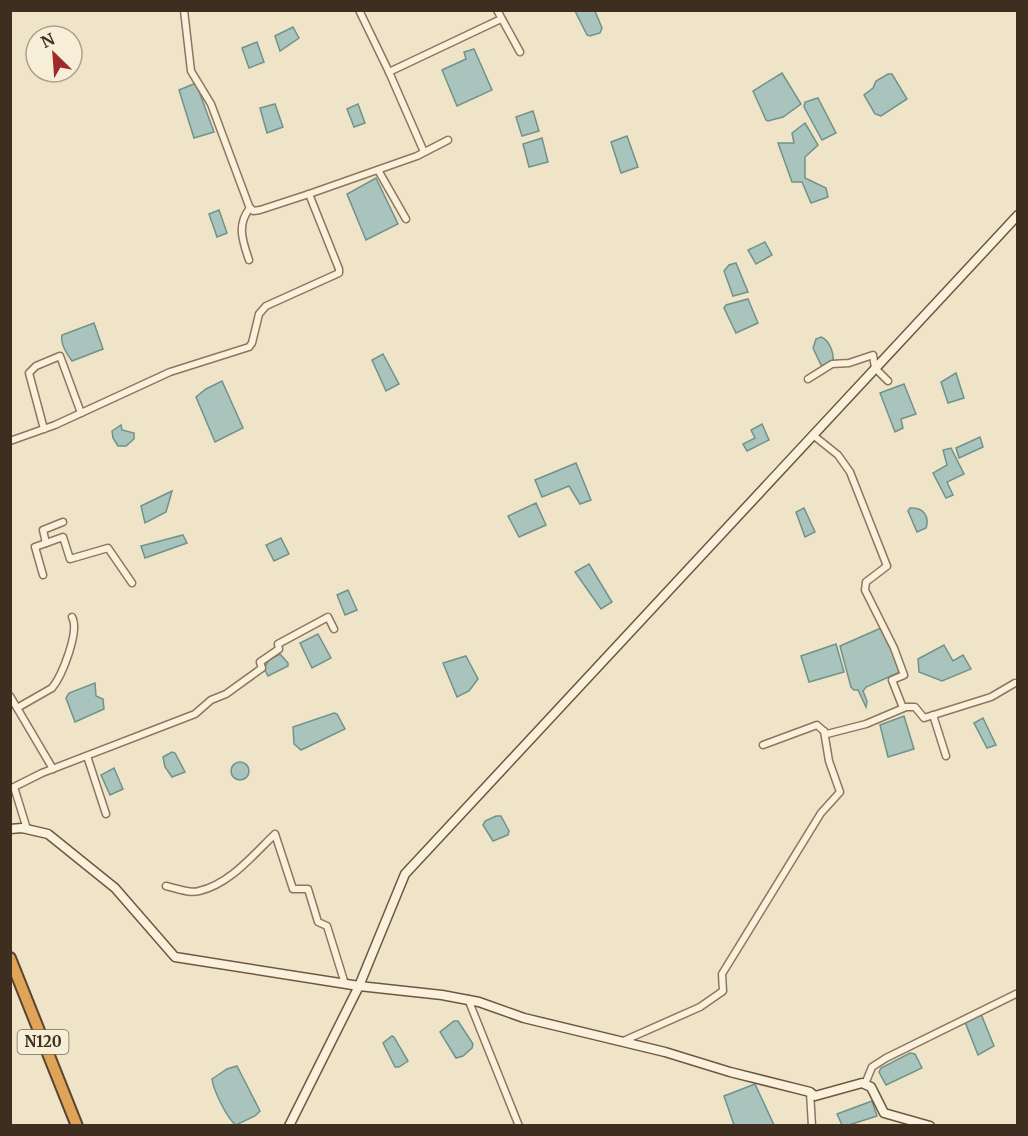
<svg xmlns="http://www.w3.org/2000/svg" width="1028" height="1136" font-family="Merriweather,serif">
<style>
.water{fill:#a9c4bc;stroke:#6f938a;stroke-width:1.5}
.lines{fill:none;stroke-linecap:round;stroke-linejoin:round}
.street-casing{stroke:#8d765c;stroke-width:9}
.secondary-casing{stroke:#6f573f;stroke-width:11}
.highway-casing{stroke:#5b4430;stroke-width:14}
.street{stroke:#faf1dc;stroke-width:6}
.secondary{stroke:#faf1dc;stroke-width:8}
.highway{stroke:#e0a458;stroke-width:10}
.labels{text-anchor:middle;stroke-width:4.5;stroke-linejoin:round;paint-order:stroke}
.shield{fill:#f7eed8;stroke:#756857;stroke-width:1.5}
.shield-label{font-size:15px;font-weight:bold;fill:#3d2e20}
</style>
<rect width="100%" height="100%" fill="#f0e4c8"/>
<g class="water">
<polygon points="575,11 595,11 602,28 600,33 590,36 587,35"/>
<polygon points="293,27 299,38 280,51 275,36"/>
<polygon points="257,42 264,62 249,68 242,48"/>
<polygon points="474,49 492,90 457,106 442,70 466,59 464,52"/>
<polygon points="782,73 801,104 783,117 768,121 766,120 753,91"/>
<polygon points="888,74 892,74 907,99 881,116 875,114 864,95 873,88 876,81"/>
<polygon points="196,83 214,132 194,138 179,90"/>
<polygon points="818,98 836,133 822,140 804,107 805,102"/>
<polygon points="275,104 283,127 267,133 260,108"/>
<polygon points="358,104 365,123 354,127 347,109"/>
<polygon points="533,111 539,131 522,136 516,117"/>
<polygon points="805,123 818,145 805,157 805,178 826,188 828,197 811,203 802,182 792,182 778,143 794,143 792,133"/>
<polygon points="627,136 638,167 621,173 611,142"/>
<polygon points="542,138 548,162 529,167 523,144"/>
<polygon points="376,178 398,224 366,240 347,194"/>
<polygon points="219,210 227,233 217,237 209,214"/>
<polygon points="765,242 772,255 756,264 748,250"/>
<polygon points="736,263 748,292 733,296 724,271 729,265"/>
<polygon points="748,299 758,323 736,333 724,308 726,305"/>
<path d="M94,323L103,349L72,361C67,354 60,344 62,335Z"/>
<path d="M821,337C829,340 834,352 833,361L825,366L821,365L813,348L816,339Z"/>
<polygon points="383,354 399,384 386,391 372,360"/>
<polygon points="956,373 964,398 948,403 941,382"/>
<polygon points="222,381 243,428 215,442 196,397 206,389"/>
<polygon points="904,384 916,414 901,419 903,428 895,432 880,393"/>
<polygon points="762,424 769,440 747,451 743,444 755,438 751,430"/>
<polygon points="121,425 122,430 134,433 134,439 126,446 118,446 113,438 112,431"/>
<polygon points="980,437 983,447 959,458 956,448"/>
<polygon points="951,448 964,474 947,482 953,495 946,498 933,473 947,465 943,450"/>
<polygon points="576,463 591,500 580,504 569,486 542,497 535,480"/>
<polygon points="172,491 166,512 145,523 141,506"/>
<polygon points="536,503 546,525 519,537 508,516"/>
<polygon points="804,508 815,532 805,537 796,512"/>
<path d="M910,508C923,507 930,516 926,528L917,532L908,511Z"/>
<polygon points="183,535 187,543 145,558 141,546"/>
<polygon points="281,538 289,554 274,561 266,545"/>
<polygon points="589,564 612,602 601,609 575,572"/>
<polygon points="348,590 357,610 345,615 337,595"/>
<polygon points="881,628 890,642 900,672 866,687 863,691 867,701 866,707 858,690 854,690 851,687 840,646"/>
<polygon points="318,634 331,658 312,668 300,643"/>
<polygon points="836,644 844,672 809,682 801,656"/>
<polygon points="944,645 953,661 963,655 971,669 942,681 919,672 918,659"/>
<polygon points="280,654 288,663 288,666 268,676 264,668 269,660"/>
<polygon points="466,656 478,679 469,691 457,697 443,663"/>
<polygon points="95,683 96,696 103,699 104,709 75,722 66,698 69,693"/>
<polygon points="334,713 337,714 345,729 301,750 294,744 293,727"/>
<polygon points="904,716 914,749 888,757 880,725"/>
<polygon points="983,718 996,745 987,748 974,723"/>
<polygon points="172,752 175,753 185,772 172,777 165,767 163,757"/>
<circle cx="240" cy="771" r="9"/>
<polygon points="114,768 123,789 110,795 101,775"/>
<polygon points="496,816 501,816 509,831 508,835 493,841 483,825 485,821"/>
<polygon points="981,1014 994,1046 978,1055 965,1022"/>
<polygon points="454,1021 458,1021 473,1044 472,1048 463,1056 456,1058 440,1032"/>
<polygon points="392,1036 394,1037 408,1061 399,1067 395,1067 383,1043"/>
<polygon points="910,1053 915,1054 922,1068 886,1085 879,1072 881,1068"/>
<path d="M237,1066L260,1111L255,1116L236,1125C227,1119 213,1089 212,1079L227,1069Z"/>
<polygon points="755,1084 774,1125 734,1125 724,1096"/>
<polygon points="872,1101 877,1116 849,1125 842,1125 837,1114"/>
</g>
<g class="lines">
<defs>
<g id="street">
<polyline points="359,10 389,72 424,152"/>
<polyline points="497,10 520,52"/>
<polyline points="389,72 501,19"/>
<polyline points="378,170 406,219"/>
<polyline points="309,194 417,156 448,140"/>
<path d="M249,260C243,242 236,225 250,208"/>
<polyline points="808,379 832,364 849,363 873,355 875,368 888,381"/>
<polyline points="44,429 29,373 36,366 60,356 81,413"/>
<polyline points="813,435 838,455 850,472 887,566 866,582 865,590 894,648 904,675 892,680 903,708"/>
<polyline points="10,441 55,425 170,372 249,347 252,343 259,314 266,306 339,273 339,269 309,194 260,210 253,211 249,206 211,104 191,71 184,10"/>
<polyline points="46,543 43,530 63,522"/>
<polyline points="43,575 35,547 63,537 70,559 108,548 132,583"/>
<polyline points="10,696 53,769"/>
<path d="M17,708L52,688C62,676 80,631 72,617"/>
<polyline points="933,715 946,756"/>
<polyline points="763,745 817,725 827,734 866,724 906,707 915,707 924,718 991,697 1015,683"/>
<polyline points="87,756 106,814"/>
<polyline points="27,829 14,787 42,773 195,714 211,700 226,694 262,668 260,662 279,649 278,644 328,617 334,629"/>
<path d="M166,886C175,888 190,894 199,891C230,884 253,855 275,834L293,889H308L318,922L327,926L345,984"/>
<polyline points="468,999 519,1126"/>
<polyline points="621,1042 700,1007 723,991 722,974 821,813 840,792 829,761 824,731"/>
<polyline points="865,1084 872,1067 886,1058 1018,993"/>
<polyline points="810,1092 812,1126"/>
</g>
<g id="secondary">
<polyline points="10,829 22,828 48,834 115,888 175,957 359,986 442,995 479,1002 524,1018 665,1052 730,1072 810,1092 815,1096 862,1083 871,1087 884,1113 930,1126"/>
<polyline points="289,1126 359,986 405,874 1018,215"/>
</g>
<polyline id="highway" points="10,958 77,1126"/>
</defs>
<use href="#street" class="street-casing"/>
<use href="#secondary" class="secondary-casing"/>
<use href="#highway" class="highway-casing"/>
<use href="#street" class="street"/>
<use href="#secondary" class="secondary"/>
<use href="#highway" class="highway"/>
</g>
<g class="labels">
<rect class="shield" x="17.5" y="1030" width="51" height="24" rx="4.5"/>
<g class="shield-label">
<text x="43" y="1047">N120</text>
</g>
</g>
<rect width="1028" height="1136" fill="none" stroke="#3d2e20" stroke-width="24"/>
<g transform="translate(54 54) rotate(335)"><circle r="28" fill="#f7eed8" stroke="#ada18e" stroke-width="1.5"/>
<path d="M0-4.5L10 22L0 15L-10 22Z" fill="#9e2a2b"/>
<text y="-9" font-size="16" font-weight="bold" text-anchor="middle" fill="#3d2e20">N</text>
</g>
</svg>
